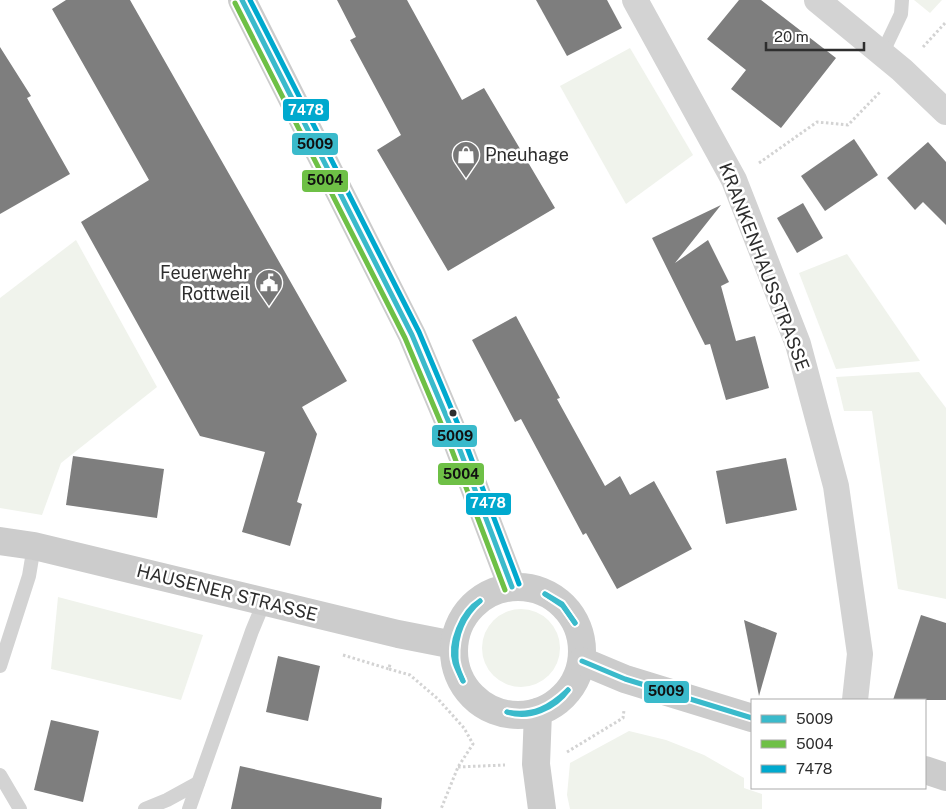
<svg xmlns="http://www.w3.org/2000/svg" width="946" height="809" font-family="'Public Sans',sans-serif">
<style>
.green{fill:#f0f3ec}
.building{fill:#7e7e7e}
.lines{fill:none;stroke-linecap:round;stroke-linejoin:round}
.path{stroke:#d3d3d3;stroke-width:3;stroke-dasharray:2.5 2.5;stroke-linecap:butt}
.lane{stroke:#d3d3d3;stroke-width:14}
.street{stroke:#d3d3d3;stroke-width:26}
.secondary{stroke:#ccc;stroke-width:28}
.bus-1-casing{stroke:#fff;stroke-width:9}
.bus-2-casing{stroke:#fff;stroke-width:9}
.bus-3-casing{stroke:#fff;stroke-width:9}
.bus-1{stroke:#3abacb;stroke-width:5}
.bus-2{stroke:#6ec046;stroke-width:5}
.bus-3{stroke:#00a9ce;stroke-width:5}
.bus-dot{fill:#2e2e2e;stroke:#fff;stroke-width:2}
.labels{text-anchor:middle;stroke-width:5;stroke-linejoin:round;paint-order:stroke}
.poi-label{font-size:18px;fill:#2e2e2e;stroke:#fff;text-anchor:start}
.street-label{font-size:18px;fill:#2e2e2e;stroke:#fff}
.line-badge{stroke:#fff;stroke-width:2}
.badge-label{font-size:14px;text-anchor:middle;font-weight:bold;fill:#fff}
.pale-badge-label{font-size:14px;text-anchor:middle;font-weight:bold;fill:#111}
</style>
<rect width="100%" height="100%" fill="#fff"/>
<g class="green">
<polygon points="914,0 942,0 930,13"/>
<polygon points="630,48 693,155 626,204 560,86"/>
<polygon points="76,240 157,387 61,463 42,515 0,508 0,298"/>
<polygon points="847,254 920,361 836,369 799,273"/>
<polygon points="919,372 946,408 946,599 898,589 872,411 844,411 836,377"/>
<polygon points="58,597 203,635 181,700 51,669"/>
<circle cx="521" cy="648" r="39"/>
<polygon points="629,731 666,740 704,755 744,778 744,788 762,794 762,809 570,809 567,795 570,763"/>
</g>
<g class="building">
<polygon points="66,0 130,0 347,381 302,407 317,434 297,502 302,504 290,546 242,532 265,452 200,436 81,222 149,180 52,9"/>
<polygon points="337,0 407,0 462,100 484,88 555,208 448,271 377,150 401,135 350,40 356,37"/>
<polygon points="536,0 607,0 622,28 567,56"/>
<polygon points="739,0 761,0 836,58 781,128 731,89 746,70 707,39"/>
<polygon points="0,47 31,96 27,98 70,174 0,214"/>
<polygon points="854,139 878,175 825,211 801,176"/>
<polygon points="928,142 946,162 946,225 923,202 915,210 887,178"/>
<polygon points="803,203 823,238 797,253 777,218"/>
<polygon points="721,205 675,263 708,240 729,282 721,286 736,341 755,336 769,388 726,400 710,344 705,345 652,238"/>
<polygon points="516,316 560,398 557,399 605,486 620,476 630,495 654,481 692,549 617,589 586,533 583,535 521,419 515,422 472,340"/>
<polygon points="73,456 164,469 157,518 66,505"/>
<polygon points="786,458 797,510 726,524 716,471"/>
<polygon points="921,615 946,623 946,700 893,700"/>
<polygon points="744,620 777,633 759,696"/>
<polygon points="278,656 320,666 308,721 266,712"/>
<polygon points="51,720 99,731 83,802 34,790"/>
<polygon points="240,766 382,798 381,809 231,809"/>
</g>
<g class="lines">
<g class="path">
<polyline points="923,47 946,22"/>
<polyline points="759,163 817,122 848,125 880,92"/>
<polyline points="343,655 389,669 390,664"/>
<polyline points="389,669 410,675 438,699 464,728 473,744 458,767 441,809"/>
<polyline points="567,752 623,718 624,710"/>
<polyline points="458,767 505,765"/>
</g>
<g class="lane">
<polyline points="882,54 901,14 902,0"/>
<polyline points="0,666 29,576 34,546"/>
<polyline points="0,775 20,809"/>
<polyline points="145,809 167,800 198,783"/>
<polyline points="189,809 252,631 264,602"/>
</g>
<g class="street">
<polyline points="635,0 734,180 798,344 836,486 860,654 855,700"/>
<polyline points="817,0 902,70 946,112"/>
</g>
<g class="secondary">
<polyline points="242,0 412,335 455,437 512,587"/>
<polyline points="0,541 34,546 398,634 454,645"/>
<circle cx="518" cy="651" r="64"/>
<polyline points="582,661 625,679 752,718"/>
<polyline points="538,712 536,764 542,809"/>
<polyline points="925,770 946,777"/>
</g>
<defs>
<g id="bus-1">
<polyline points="242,0 412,335 455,437 512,587"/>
<polyline points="545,594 562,604 575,623"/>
<polyline points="545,594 563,606 575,623"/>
<polyline points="582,661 625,679 752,718"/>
<path d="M463,681C460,675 457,669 455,663C449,643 462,612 480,601"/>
<path d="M463,681C460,674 456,666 456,658C455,635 463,616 480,601"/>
<path d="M507,712C533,717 550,707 568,690"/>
<path d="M507,712C529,720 555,708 568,690"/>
</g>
<polyline id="bus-2" points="235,3 405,338 448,440 505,590"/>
<polyline id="bus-3" points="250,0 419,332 462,434 519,584"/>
</defs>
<use href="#bus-1" class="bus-1-casing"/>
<use href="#bus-2" class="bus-2-casing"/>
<use href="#bus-3" class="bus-3-casing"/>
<use href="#bus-1" class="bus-1"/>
<use href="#bus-2" class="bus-2"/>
<use href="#bus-3" class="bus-3"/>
</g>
<defs>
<symbol id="shop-pin" viewBox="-11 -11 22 30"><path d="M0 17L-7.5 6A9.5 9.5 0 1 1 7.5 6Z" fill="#777" stroke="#fff"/><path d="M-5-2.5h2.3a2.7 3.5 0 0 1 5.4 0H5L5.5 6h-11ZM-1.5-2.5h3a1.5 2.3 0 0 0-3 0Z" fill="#fff"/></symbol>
<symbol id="civic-pin" viewBox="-11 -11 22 30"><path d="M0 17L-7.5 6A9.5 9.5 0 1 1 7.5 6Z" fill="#777" stroke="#fff"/><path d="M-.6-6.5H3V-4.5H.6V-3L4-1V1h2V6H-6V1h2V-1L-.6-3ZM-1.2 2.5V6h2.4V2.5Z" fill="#fff"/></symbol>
</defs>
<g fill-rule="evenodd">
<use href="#shop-pin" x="450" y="139" width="32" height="43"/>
<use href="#civic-pin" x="253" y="267" width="32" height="43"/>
</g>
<circle class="bus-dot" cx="453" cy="413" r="4.5"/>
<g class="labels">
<g class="poi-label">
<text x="485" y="161">Pneuhage</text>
<text x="250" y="279" text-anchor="end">Feuerwehr<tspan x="250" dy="21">Rottweil</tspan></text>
</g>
<g class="street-label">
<text transform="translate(764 267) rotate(69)" y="6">KRANKENHAUSSTRASSE</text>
<text transform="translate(227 593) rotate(14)" y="6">HAUSENER STRASSE</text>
</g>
</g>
<g class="line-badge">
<rect x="282" y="98" width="48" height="24" rx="5" fill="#00a9ce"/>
<rect x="291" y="132" width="48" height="24" rx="5" fill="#3abacb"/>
<rect x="301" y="169" width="48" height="24" rx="5" fill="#6ec046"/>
<rect x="431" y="424" width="47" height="24" rx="5" fill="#3abacb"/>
<rect x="437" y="462" width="48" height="24" rx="5" fill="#6ec046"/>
<rect x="465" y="492" width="47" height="24" rx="5" fill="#00a9ce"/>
<rect x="643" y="680" width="47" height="24" rx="5" fill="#3abacb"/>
</g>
<g class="badge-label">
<text x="306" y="115">7478</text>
<text x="488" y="508">7478</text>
</g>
<g class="pale-badge-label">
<text x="315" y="149">5009</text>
<text x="325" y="185">5004</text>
<text x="455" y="441">5009</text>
<text x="461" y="479">5004</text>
<text x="666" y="696">5009</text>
</g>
<rect x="751" y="699" width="175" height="90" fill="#ffffff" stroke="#ababab"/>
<rect x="761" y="715" width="25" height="8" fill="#3abacb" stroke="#ababab"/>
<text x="796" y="724" font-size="15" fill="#2e2e2e">5009</text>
<rect x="761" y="740" width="25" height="8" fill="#6ec046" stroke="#ababab"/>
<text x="796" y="749" font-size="15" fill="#2e2e2e">5004</text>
<rect x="761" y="765" width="25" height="8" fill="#00a9ce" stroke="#ababab"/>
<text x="796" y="774" font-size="15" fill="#2e2e2e">7478</text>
<path d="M766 42v8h98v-8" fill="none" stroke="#2e2e2e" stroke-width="2.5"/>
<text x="774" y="42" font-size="15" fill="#2e2e2e" stroke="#ffffff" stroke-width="4" paint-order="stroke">20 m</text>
</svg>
